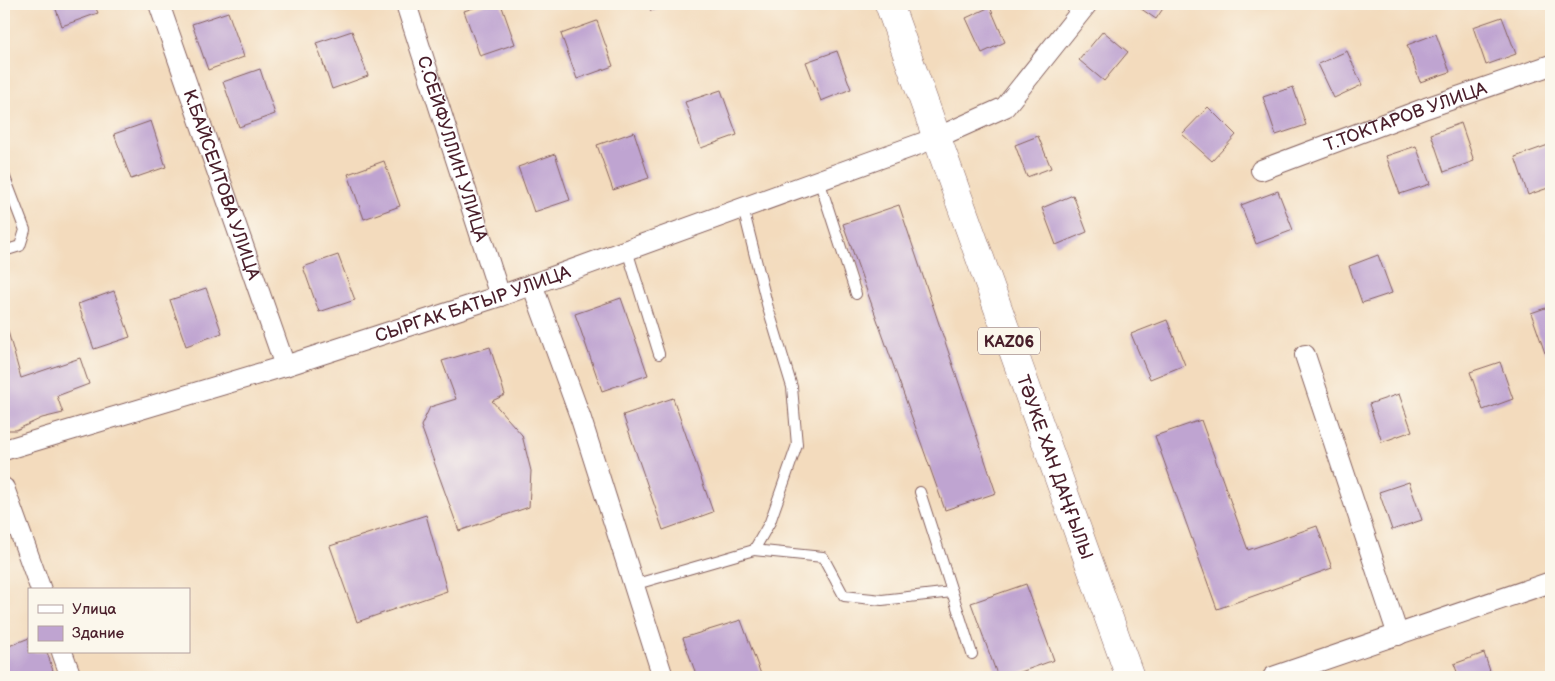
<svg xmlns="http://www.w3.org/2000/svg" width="1555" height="681" font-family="'Balsamiq Sans',sans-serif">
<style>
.building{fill:#bfa4d1}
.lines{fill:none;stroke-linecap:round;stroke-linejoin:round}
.service-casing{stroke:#85615e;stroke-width:12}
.minor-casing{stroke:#85615e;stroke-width:22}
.primary-casing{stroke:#85615e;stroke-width:29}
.service{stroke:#fff;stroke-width:10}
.minor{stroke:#fff;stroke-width:20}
.primary{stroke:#fff;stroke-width:28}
.labels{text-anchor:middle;stroke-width:4;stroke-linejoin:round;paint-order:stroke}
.shield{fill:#fbf7ec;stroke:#7f6065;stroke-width:1}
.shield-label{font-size:16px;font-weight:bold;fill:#4a1f2b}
.street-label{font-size:18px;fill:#4a1f2b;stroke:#fbf7ec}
</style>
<rect width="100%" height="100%" fill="#fbf7ec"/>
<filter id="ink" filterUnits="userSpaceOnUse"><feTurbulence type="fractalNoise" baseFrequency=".02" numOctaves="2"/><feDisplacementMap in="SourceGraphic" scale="10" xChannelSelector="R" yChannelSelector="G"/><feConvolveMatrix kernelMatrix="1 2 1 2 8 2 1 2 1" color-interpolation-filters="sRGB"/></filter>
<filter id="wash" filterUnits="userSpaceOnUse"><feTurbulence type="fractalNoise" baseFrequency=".0096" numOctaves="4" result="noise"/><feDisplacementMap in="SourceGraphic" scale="20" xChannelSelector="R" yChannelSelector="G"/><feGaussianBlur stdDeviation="1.12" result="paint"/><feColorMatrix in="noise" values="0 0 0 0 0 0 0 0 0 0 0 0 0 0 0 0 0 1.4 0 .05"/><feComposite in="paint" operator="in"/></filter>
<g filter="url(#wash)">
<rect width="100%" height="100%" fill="#f3dbbd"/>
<g id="blocks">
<g class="building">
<polygon points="54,4 94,4 98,13 62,26"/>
<polygon points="485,4 501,4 515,44 480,56 464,11"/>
<polygon points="648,4 669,4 651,11"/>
<polygon points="773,4 794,4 777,11"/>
<polygon points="1134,4 1166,4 1156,19"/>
<polygon points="990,7 1005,42 982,53 966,18"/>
<polygon points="228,12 244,57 208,70 192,24"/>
<polygon points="1502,17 1516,54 1486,65 1473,27"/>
<polygon points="597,21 613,66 577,79 561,34"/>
<polygon points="352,31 368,76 332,89 316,43"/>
<polygon points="1103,31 1128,52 1104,81 1079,60"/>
<polygon points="1436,34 1450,72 1420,82 1407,45"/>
<polygon points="837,51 851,89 821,101 806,62"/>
<polygon points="1347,51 1362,85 1334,98 1318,64"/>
<polygon points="260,69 275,114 239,127 223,82"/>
<polygon points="1293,87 1306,125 1276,135 1263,97"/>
<polygon points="721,90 737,135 701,148 685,102"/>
<polygon points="1208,107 1236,135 1212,161 1182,134"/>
<polygon points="151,121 166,167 131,179 114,134"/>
<polygon points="1461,123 1474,161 1444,172 1431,134"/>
<polygon points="634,132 649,178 613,190 597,145"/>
<polygon points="1038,136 1051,168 1027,177 1015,145"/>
<polygon points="1551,144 1551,187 1528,195 1515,157"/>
<polygon points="1416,146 1430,184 1400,194 1386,156"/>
<polygon points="555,154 570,200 534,212 518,167"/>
<polygon points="384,161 400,206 364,219 348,174"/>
<polygon points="1278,191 1293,230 1256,244 1241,205"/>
<polygon points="1073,195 1087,232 1056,245 1042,208"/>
<polygon points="899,205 996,493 945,510 843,224"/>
<polygon points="338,255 355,300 319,312 303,267"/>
<polygon points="1378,255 1392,293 1362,303 1349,266"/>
<polygon points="206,288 222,333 186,346 170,300"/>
<polygon points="114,291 130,337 94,349 78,304"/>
<polygon points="621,298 648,375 602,391 575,314"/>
<polygon points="1551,306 1551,351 1545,353 1531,313"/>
<polygon points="4,317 21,378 80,358 89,384 57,396 63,413 42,418 16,430 4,430"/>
<polygon points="1167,320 1185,365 1150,379 1131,334"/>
<polygon points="490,347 505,395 492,401 522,435 531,471 529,507 459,531 421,426 430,407 456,399 442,361"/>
<polygon points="1500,362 1513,399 1483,410 1470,372"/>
<polygon points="1399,394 1412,431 1382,442 1369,404"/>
<polygon points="673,398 713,512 663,530 623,415"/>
<polygon points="1201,420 1248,550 1317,526 1332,568 1217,609 1155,436"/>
<polygon points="1409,482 1422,520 1392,530 1379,492"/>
<polygon points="426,515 447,591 357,622 330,546"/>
<polygon points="1026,584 1054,660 1007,677 998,677 971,603"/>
<polygon points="741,620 762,677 697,677 683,638"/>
<polygon points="29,638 29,652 47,652 55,677 4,677 4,648"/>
<polygon points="1484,653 1492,677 1459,677 1454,664"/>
</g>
</g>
</g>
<g filter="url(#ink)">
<use href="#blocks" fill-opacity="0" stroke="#85615e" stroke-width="1"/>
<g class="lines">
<defs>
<g id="service">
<polyline points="4,175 25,230 20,246 4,251"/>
<polyline points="819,180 856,294"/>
<polyline points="627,250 659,354"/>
<polyline points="920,492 972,654"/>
<polyline points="754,550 823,557 844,596 882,600 952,592"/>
<polyline points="633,585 754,550 770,522 797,445 792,387 768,308 743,208"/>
</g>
<g id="minor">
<path id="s1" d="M159,4L285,366"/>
<path id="s2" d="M406,4L500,296"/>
<path id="s3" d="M1261,170L1426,108L1551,65"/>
<polyline points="532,284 581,419 663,677"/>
<polyline points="1305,355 1398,635"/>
<path id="s4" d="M4,450L285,366L500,296L936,138L1005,107L1087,4"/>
<polyline points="4,488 41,590"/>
<polyline points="62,652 71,677"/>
<polyline points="1273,677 1551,582"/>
</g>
<g id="primary">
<path id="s5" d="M889,4L1130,677"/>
</g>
</defs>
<use href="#service" class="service-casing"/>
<use href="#minor" class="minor-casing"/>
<use href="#primary" class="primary-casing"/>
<use href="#service" class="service"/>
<use href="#minor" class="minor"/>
<use href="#primary" class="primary"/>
</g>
</g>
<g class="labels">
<rect class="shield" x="978" y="327.5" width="62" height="27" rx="4"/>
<g class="shield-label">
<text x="1009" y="347">KАZ06</text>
</g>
<g class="street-label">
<text dy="6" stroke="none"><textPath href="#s3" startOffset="154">Т.ТОКТАРОВ УЛИЦА</textPath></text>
<text dy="6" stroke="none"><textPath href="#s2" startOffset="152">С.СЕЙФУЛЛИН УЛИЦА</textPath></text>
<text dy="6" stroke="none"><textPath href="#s1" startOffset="191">К.БАЙСЕИТОВА УЛИЦА</textPath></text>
<text dy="6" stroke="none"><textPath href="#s4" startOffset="491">СЫРГАК БАТЫР УЛИЦА</textPath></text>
<text dy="6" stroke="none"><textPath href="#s5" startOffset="492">ТӘУКЕ ХАН ДАҢҒЫЛЫ</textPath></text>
</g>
</g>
<rect width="1555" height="681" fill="none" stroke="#fbf7ec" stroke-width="20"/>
<rect x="28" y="588" width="162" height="65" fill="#fbf7ec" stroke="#b4a19f"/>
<rect x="38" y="605" width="25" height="8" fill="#ffffff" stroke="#b4a19f"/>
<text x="72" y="614" font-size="15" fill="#4a1f2b">Улица</text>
<rect x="38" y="626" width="25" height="15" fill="#bfa4d1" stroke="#b4a19f"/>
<text x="72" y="638" font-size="15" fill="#4a1f2b">Здание</text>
</svg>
